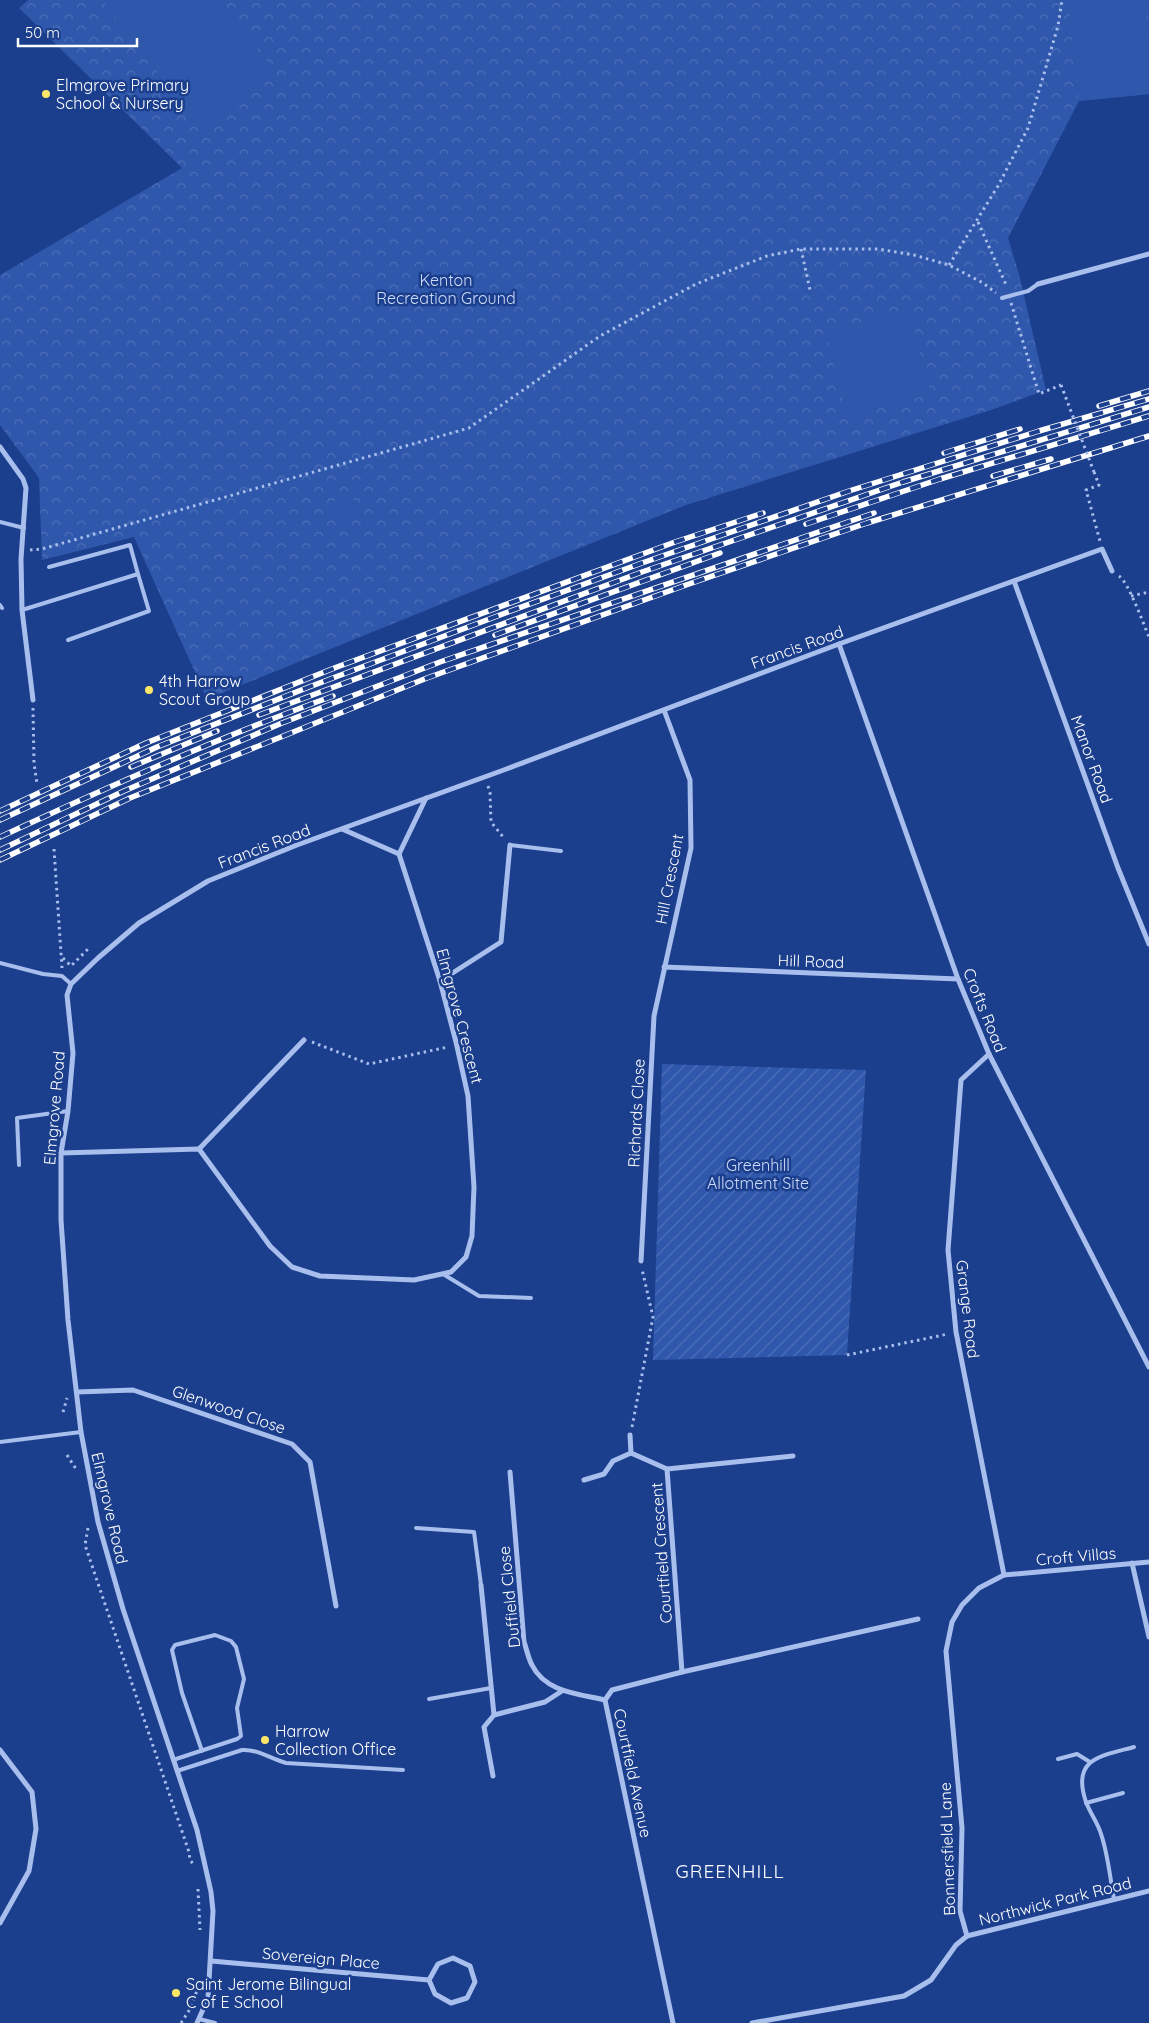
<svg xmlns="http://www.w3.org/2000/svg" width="1149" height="2023" font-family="Quicksand,sans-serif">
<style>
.park{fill:url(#park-crowns)}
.garden{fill:url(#garden-furrows)}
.pitch{fill:#2f57ab}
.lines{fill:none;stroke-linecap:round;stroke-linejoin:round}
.path{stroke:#a8beed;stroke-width:3;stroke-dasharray:2.5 4;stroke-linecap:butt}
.service{stroke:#a8beed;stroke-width:4}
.minor{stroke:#a8beed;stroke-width:5}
.rail-casing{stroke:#fff;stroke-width:5.5}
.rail{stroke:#1b3e8d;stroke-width:4;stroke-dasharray:11;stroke-linecap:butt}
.path-bridge{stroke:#a8beed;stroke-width:3;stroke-dasharray:2.5 4;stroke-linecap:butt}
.poi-dot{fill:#fee766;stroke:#1b3e8d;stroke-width:2}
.labels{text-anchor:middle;stroke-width:5;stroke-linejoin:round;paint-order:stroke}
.poi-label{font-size:16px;fill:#fff;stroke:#1b3e8d;text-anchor:start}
.park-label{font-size:16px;fill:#cedcfa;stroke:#1b3e8d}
.street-label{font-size:16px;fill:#fff;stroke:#1b3e8d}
.quarter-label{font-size:19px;letter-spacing:1px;fill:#fff;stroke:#1b3e8d}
</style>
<defs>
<pattern id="park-crowns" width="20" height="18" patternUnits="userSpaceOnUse" patternTransform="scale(1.25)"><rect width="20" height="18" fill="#2f57ab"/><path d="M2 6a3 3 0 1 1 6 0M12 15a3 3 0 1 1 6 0" fill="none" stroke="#4e70b8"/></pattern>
<pattern id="garden-furrows" width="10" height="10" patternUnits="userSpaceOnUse" patternTransform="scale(1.25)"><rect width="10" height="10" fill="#2f57ab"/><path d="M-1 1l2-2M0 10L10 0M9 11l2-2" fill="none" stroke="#4e70b8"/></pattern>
</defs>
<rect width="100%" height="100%" fill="#1b3e8d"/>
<polygon class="park" points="28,0 1149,0 1149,94 1079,101 1008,238 1019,274 1046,390 991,410 686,505 207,699 134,537 42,560 39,478 0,425 0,275 182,168 19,8"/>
<polygon class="garden" points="662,1064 866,1070 847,1355 653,1360"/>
<g class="pitch">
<polygon points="102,0 220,0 275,72 201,129"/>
<polygon points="1068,0 1145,0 1149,43 1149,94 1079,101"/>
<polygon points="909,311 931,394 847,416 826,333"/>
<polygon points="353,497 357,518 336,523 332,502"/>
</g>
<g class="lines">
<g class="path">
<polyline points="978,222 1007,287"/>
<polyline points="801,249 810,290"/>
<polyline points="949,265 998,186 1028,128 1058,26 1062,0"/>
<polyline points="1011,303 1039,394 1061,385"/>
<polyline points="1094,472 1099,485 1086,490 1100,541"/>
<polyline points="30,550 42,549 469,428 600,336 696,284 767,256 801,249 878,249 914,255 949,265 983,283 996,293"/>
<path d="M1119,576C1129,583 1143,623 1149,637"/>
<polyline points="1131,596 1149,592"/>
<polyline points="33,708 34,763 37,784"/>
<polyline points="488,786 490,793 491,822 504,838"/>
<polyline points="54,849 62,968"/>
<polyline points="63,958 71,966 89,948"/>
<polyline points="312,1042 369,1064 448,1047"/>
<polyline points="847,1355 948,1334"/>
<polyline points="63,1412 67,1398"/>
<polyline points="632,1427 653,1317 642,1269"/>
<polyline points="67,1455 76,1469"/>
<polyline points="88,1528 85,1545 189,1852 190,1860 194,1865"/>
<polyline points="198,1889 200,1930"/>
<polyline points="181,2023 190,2009 198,1988"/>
</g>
<g class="service">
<polyline points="1002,298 1028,291 1038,284"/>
<polyline points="0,522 24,528"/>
<polyline points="49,567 130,545 138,574"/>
<polyline points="0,605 2,608"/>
<polyline points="22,610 138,574 149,611 68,640"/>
<polyline points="510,845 561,851"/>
<polyline points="0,963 43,974 62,976 71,984"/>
<polyline points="19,1165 17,1118 68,1111"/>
<polyline points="443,1274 479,1296 531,1298"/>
<polyline points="0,1442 81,1432"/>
<polyline points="416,1528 474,1532 481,1585"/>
<polyline points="429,1699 491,1688"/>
<polyline points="1058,1759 1077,1754 1090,1762"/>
<polyline points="173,1760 237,1739 241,1736 237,1708 244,1679 236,1647 231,1641 215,1635 175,1645 172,1650 182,1693 202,1751"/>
<path d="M177,1771L242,1750C258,1749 271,1759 286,1763L403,1770"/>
<polyline points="1086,1803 1123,1793"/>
<path d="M1114,1899C1110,1878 1108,1854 1101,1834C1098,1823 1090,1813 1086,1802C1071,1758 1101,1756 1134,1747"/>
<polyline points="199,2019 215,2023"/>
</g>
<g class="minor">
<polyline points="1038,284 1149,254"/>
<polyline points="0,447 23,479 26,488 21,559 22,610 33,700"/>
<polyline points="1014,581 1118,868 1149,944"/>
<polyline points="839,644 958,979 989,1054 1149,1367"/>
<polyline points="399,854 426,798"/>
<polyline points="664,967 958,979"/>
<polyline points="440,981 501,942 510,845"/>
<polyline points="989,1054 961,1080 948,1250 956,1332 1004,1575"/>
<polyline points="199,1149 304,1040"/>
<polyline points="61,1153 199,1149 270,1246 292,1267 320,1276 414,1280 451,1272 466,1257 472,1236 474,1187 468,1096 456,1042 440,981 399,854 342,829"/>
<polyline points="641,1261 654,1016 691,848 690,780 664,710"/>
<polyline points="77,1392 133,1390 292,1444 310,1462 336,1606"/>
<polyline points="630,1435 631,1453 667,1469"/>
<path d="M510,1472L524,1642C527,1650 528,1658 532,1665C545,1692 579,1694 605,1700"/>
<polyline points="584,1480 604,1474 613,1461 631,1453"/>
<polyline points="1132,1563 1149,1637"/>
<polyline points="481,1585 494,1715"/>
<polyline points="682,1672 667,1469 793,1456"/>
<polyline points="0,1750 32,1792 36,1829 29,1871 0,1923"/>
<polyline points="493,1776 484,1727 494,1715 545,1702 562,1691"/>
<polyline points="967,1936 960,1911 962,1828 946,1651 952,1622 962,1605 979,1588 1004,1575 1149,1562"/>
<polygon points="453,1958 470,1966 475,1982 467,1998 451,2003 435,1994 429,1980 438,1964"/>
<polyline points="211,1961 429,1980"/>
<polyline points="197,2023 208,1998 213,1911 211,1892 197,1830 123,1609 98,1522 81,1432 68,1320 61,1220 61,1153 68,1111 73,1053 67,995 71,984 98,958 139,923 208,881 297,845 501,771 839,644 1102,549 1112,571"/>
<polyline points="673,2023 605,1700 612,1690 682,1672 918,1619"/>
<polyline points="752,2023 904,1996 931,1980 956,1945 967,1936 1149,1891"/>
</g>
<defs>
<g id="rail">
<polyline points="1099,406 1149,391"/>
<polyline points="944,453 1020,429"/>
<polyline points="993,476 1051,459"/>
<polyline points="806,524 940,479 1149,416"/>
<polyline points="495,635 720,553"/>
<polyline points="259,715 642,572 903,482 1149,407"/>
<polyline points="131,767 217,731"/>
<polyline points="0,811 146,743 337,667 675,542 763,513"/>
<polyline points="0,820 157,747 309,687 508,612 642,563 849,491 1039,431 1149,399"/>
<path d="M0,837C110,786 220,737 333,696"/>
<polyline points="0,850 124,791 282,723 440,662 874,513"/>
<polyline points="0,860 130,798 427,678 686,585 867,523 1149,436"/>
</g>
</defs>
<use href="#rail" class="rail-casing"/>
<use href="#rail" class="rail"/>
<polyline class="path-bridge" points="1061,385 1094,472"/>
</g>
<g class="poi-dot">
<circle cx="46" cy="94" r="5"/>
<circle cx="149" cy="690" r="5"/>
<circle cx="265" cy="1740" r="5"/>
<circle cx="176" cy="1993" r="5"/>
</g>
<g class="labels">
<g class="poi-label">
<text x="56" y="91">Elmgrove Primary<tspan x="56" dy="18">School &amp; Nursery</tspan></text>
<text x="159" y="687">4th Harrow<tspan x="159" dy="18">Scout Group</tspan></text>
<text x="275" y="1737">Harrow<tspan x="275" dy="18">Collection Office</tspan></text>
<text x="186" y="1990">Saint Jerome Bilingual<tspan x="186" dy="18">C of E School</tspan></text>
</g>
<g class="park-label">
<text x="446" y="286">Kenton<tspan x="446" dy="18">Recreation Ground</tspan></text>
<text x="758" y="1171">Greenhill<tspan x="758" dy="18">Allotment Site</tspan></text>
</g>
<g class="street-label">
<text transform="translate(797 647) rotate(-20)" y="6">Francis Road</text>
<text transform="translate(1092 759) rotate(70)" y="6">Manor Road</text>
<text transform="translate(264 846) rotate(-21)" y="6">Francis Road</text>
<text transform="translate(669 879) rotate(-79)" y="6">Hill Crescent</text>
<text transform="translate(811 961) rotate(2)" y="6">Hill Road</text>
<text transform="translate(985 1010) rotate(68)" y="6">Crofts Road</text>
<text transform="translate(460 1016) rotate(75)" y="6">Elmgrove Crescent</text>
<text transform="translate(54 1108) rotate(-85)" y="6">Elmgrove Road</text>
<text transform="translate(636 1113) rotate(-87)" y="6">Richards Close</text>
<text transform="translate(968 1309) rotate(83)" y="6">Grange Road</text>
<text transform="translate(229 1409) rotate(19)" y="6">Glenwood Close</text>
<text transform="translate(110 1508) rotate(77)" y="6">Elmgrove Road</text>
<text transform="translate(661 1553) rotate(-94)" y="6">Courtfield Crescent</text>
<text transform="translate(1076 1556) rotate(-5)" y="6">Croft Villas</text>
<text transform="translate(509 1597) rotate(-96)" y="6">Duffield Close</text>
<text transform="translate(633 1773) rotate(78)" y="6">Courtfield Avenue</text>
<text transform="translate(947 1849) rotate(-92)" y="6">Bonnersfield Lane</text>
<text transform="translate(1055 1901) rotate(-14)" y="6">Northwick Park Road</text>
<text transform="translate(321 1958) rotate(5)" y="6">Sovereign Place</text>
</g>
<g class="quarter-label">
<text x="730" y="1878">GREENHILL</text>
</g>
</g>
<path d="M18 38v8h119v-8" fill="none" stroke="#ffffff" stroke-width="2.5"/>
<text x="25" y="38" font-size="15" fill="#ffffff" stroke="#1b3e8d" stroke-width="4" paint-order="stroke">50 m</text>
</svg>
